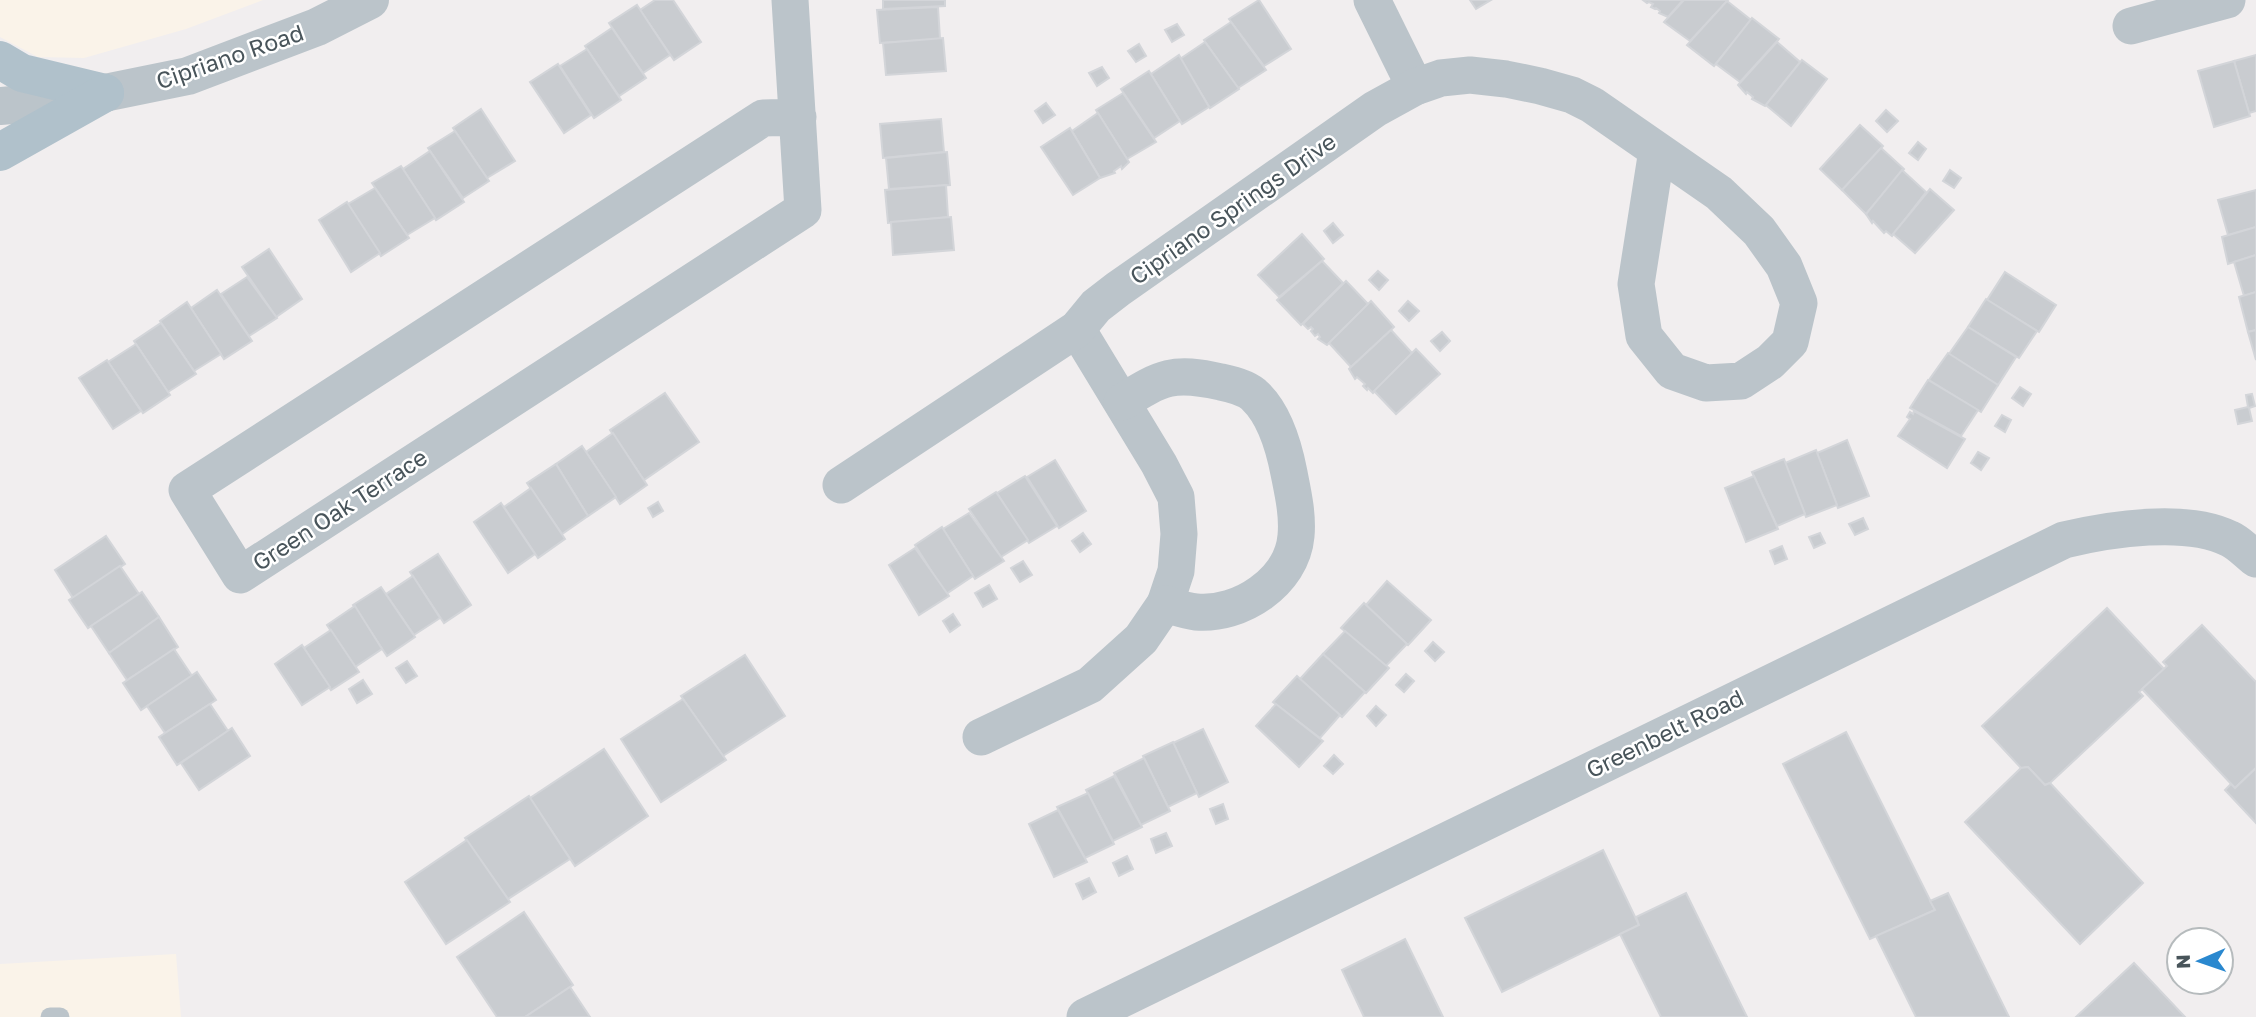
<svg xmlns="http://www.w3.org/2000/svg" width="2256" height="1017" font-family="'Golos Text',sans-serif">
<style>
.commercial{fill:#faf3e9}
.building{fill:#c9ccd0;stroke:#d3d5d9;stroke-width:2}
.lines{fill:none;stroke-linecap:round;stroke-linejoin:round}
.service{stroke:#bbc4ca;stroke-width:19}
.minor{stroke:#bbc4ca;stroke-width:37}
.tertiary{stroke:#bbc4ca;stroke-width:38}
.primary{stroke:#b0c1cb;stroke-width:38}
.labels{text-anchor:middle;stroke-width:5;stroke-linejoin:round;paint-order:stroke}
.street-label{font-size:23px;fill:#48545a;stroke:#fff}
</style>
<rect width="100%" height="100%" fill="#f1eeef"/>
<g class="commercial">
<polygon points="0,0 263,0 186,29 84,58 38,57 0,37"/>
<polygon points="176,954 181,1017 0,1017 0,964"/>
</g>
<g class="building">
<polygon points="655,0 673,0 701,42 674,60 640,10"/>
<polygon points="883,0 945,0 945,6 883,9"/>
<polygon points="1259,0 1291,49 1264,66 1229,19"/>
<polygon points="1470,0 1491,0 1476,9"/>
<polygon points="1643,0 1683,0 1668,17 1659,13 1660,11 1656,8 1655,9 1651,7 1653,4 1649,2 1647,3"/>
<polygon points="1684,0 1728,0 1690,41 1664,22"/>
<polygon points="1727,1 1751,20 1714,66 1687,45"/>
<polygon points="637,5 670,55 643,73 609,23"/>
<polygon points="938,7 940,39 880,43 877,10"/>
<polygon points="1752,18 1779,39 1740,82 1716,64"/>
<polygon points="1231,22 1266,70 1238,88 1204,40"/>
<polygon points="1177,24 1184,35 1172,42 1165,30"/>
<polygon points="612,28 646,78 619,96 585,46"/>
<polygon points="943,38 946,71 886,75 883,43"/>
<polygon points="1205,42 1239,89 1210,108 1180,59"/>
<polygon points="1777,42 1800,62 1765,106 1752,99 1753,97 1747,92 1746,94 1738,85"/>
<polygon points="1139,44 1146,56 1136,62 1128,51"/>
<polygon points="587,49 621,100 594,118 560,66"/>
<polygon points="1179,55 1209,107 1182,124 1151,74"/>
<polygon points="2256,55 2256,111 2249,113 2234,61"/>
<polygon points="1802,60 1827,79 1791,126 1766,105"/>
<polygon points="2234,61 2250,116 2214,127 2198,71"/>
<polygon points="558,64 591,115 564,133 530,82"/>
<polygon points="1102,67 1109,78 1097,86 1089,73"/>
<polygon points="1149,71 1180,121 1154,138 1121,89"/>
<polygon points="1123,93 1156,142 1127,159 1096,110"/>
<polygon points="1046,103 1055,115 1043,123 1035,111"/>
<polygon points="481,109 515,161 487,178 453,128"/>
<polygon points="1886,110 1898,121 1887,132 1876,121"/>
<polygon points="1098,113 1129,162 1122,169 1121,166 1114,171 1115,173 1100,178 1072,131"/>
<polygon points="941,119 944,152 883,158 880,124"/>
<polygon points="1860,125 1883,146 1842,190 1820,169"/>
<polygon points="1070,128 1100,178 1073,195 1041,147"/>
<polygon points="455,131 489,181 463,198 428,148"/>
<polygon points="1918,142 1926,149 1918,160 1909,153"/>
<polygon points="1881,148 1904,169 1866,214 1842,190"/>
<polygon points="430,151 464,202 436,220 403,169"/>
<polygon points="947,152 950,185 889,189 886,158"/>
<polygon points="401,166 435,218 407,235 372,183"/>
<polygon points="1902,170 1926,192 1892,236 1886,231 1884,233 1873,221 1872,223 1866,214"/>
<polygon points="1950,170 1961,178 1954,188 1943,181"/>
<polygon points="946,185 948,217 888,223 885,190"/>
<polygon points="375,188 409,238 381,256 348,204"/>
<polygon points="1930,189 1954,210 1915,253 1893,234"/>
<polygon points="2256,190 2256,227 2228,235 2218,200"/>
<polygon points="347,202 380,253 351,272 319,220"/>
<polygon points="951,217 954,250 893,255 891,222"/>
<polygon points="1333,223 1343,235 1333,243 1324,231"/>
<polygon points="2256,227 2256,255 2228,264 2222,237"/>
<polygon points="1302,234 1324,259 1279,297 1258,275"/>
<polygon points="269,249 302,299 276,317 242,267"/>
<polygon points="2256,255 2256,292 2244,296 2234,262"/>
<polygon points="1322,261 1343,283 1301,325 1277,300"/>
<polygon points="1378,271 1388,280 1379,290 1369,280"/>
<polygon points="2005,272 2056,305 2039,332 1987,300"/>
<polygon points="247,277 277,318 249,336 221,294"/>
<polygon points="1346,281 1368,304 1327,345 1318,339 1320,337 1318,334 1315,336 1311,331 1313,329 1311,327 1308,329 1303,324"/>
<polygon points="217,290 252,341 224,359 191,308"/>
<polygon points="2256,292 2256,330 2248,332 2239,297"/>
<polygon points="1986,299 2037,331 2019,358 1968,327"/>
<polygon points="1371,301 1394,327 1351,367 1329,343"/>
<polygon points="1408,301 1419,311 1409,321 1399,311"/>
<polygon points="187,302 221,354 194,371 160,321"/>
<polygon points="161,323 196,374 168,392 134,341"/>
<polygon points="1968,327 2016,357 1998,385 1949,354"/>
<polygon points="1391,330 1412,353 1373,393 1368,388 1367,390 1363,386 1365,384 1357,377 1355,379 1349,369"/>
<polygon points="2256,330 2256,360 2248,332"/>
<polygon points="1442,332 1450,341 1440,351 1431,341"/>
<polygon points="136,344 170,395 143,413 108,362"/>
<polygon points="1416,349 1440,374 1396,414 1374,391"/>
<polygon points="1948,353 1998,385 1981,412 1929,380"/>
<polygon points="107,360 141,411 113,429 79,378"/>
<polygon points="1928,380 1978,410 1961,436 1910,408"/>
<polygon points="2020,387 2031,394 2023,406 2012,398"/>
<polygon points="665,393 699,442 644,480 610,430"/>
<polygon points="2252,394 2255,406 2249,408 2252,421 2238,424 2235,410 2248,407 2246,395"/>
<polygon points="1914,411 1965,439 1947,468 1898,436 1910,419 1907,417 1910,412 1913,414"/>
<polygon points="2002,415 2011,420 2005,432 1995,426"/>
<polygon points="613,433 647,485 620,504 586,452"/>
<polygon points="1847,440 1869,496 1838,508 1817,453"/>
<polygon points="582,446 616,497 588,516 556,464"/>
<polygon points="1816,450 1837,505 1806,517 1785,463"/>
<polygon points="1978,452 1989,458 1981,470 1971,463"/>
<polygon points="1784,459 1805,514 1777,526 1752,472"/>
<polygon points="1055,460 1086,511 1059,528 1027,477"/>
<polygon points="556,464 588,516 562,534 527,483"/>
<polygon points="1025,476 1057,526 1029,543 997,493"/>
<polygon points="1754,476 1778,529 1746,542 1725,488"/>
<polygon points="531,488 565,539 538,558 504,507"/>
<polygon points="996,492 1028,540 1001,557 969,509"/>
<polygon points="658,502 663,511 653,517 648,508"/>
<polygon points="501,503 535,554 508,573 474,522"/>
<polygon points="969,513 1004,561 975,579 943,529"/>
<polygon points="1863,518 1868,529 1855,535 1849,524"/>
<polygon points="942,527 973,576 946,594 915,545"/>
<polygon points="1083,533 1091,544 1080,552 1072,541"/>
<polygon points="1820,533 1825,543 1814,548 1809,537"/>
<polygon points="106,536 125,564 73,598 55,570"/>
<polygon points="1782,546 1787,559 1775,564 1770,551"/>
<polygon points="915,548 949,596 919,615 889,565"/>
<polygon points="438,554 471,605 444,623 410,572"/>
<polygon points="1023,561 1032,575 1020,582 1011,568"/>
<polygon points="120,566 139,594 88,628 69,600"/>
<polygon points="413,576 440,618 414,635 386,594"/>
<polygon points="1387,581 1431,620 1408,645 1366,605"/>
<polygon points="989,585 997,599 983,607 975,593"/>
<polygon points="381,587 415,637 387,656 353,605"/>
<polygon points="142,592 159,617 109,653 91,626"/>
<polygon points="1364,603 1407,644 1386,666 1341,628"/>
<polygon points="355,606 382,649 355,667 327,625"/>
<polygon points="2107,608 2164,669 2139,692 2143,696 2050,783 2045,785 2028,767 2021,768 1982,726"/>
<polygon points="953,614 960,625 950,632 943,621"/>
<polygon points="159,617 178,647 127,680 109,653"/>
<polygon points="2202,625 2256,682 2256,768 2235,788 2142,689 2167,666 2163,662"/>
<polygon points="331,630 359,672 331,690 304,648"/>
<polygon points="1345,631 1389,668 1366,693 1323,654"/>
<polygon points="1433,642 1444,652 1435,661 1425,651"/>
<polygon points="302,645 330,687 302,705 275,664"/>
<polygon points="174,649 192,676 141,710 123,683"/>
<polygon points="1323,654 1365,692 1342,717 1300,679"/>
<polygon points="745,655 785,716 723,756 681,696"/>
<polygon points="407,661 417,676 406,683 396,668"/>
<polygon points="197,672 216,700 165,733 147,706"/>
<polygon points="1406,674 1414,681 1404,692 1396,685"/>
<polygon points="1297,676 1340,715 1320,738 1273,702"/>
<polygon points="363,680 372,694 357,703 349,689"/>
<polygon points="683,699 726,760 661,802 621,739"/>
<polygon points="210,704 228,731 177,765 159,737"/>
<polygon points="1276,704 1323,741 1299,767 1256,726"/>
<polygon points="1376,706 1386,715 1376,726 1367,716"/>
<polygon points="232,728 250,756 199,790 181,763"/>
<polygon points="1203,729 1228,782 1199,797 1173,743"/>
<polygon points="1846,732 1935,910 1870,939 1783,764"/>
<polygon points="1173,742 1197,793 1168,807 1143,756"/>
<polygon points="604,749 648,816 575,866 530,798"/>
<polygon points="1334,755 1343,764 1333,774 1324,766"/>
<polygon points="1144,758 1170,811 1141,825 1114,773"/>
<polygon points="2028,767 2045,785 2050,783 2143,883 2080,944 1965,822 2021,768"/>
<polygon points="2256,768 2256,823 2225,790 2231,784 2235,788"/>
<polygon points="1114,776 1142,827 1113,841 1086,790"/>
<polygon points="1088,793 1114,844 1085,858 1057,807"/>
<polygon points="529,796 570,859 508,899 465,838"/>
<polygon points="1223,804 1228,819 1216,824 1210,809"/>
<polygon points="1058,810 1087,862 1054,877 1029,824"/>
<polygon points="1166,833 1172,846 1156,853 1151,839"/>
<polygon points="467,840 510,902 446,944 405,882"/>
<polygon points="1603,850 1639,925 1502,992 1465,918"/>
<polygon points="1127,856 1133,869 1119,876 1113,863"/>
<polygon points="1089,878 1096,892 1083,899 1076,884"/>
<polygon points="1686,893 1747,1017 1661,1017 1620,934 1639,925 1636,917"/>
<polygon points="1948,893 2009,1017 1916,1017 1876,936 1935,910 1930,901"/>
<polygon points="524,912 573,985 525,1017 497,1017 457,957"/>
<polygon points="1405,939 1443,1017 1364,1017 1342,970"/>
<polygon points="2134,963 2185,1017 2076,1017"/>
<polygon points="570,987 590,1017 525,1017"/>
</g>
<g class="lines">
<polyline class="service" points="50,1017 60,1017"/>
<g class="minor">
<polyline points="790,0 803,210 240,575 187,490 763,118 798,117"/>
<polyline points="1372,0 1415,87"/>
<polyline points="2131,26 2227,0"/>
<polyline points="1077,329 1159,464 1176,497 1179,534 1176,571 1165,604"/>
<polyline points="841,485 1077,329 1096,306 1118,289 1375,109 1415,87 1441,78 1470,75 1506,79 1540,86 1572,95 1592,105 1719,193 1759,231 1784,266 1799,303 1790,342 1770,362 1741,381 1706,383 1672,371 1644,336 1636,284 1657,150"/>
<path d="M981,737L1090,685L1141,639L1165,604C1175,607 1186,611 1196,612C1240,616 1292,582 1296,536C1298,515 1293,493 1289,473C1284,447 1274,414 1255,396C1247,388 1231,384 1221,382C1173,371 1162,377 1122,402"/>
<path d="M1085,1017L2064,540C2110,529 2187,517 2230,539C2239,543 2248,553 2256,559"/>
</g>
<polyline class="tertiary" points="0,106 70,100 188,76 317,27 370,0"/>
<g class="primary">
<polyline points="0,60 22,73 105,93"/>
<polyline points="0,152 105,93"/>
</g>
</g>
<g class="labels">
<g class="street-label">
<text transform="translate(230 57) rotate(-19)" y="8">Cipriano Road</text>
<text transform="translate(1233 209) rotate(-35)" y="8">Cipriano Springs Drive</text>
<text transform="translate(340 510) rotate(-33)" y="8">Green Oak Terrace</text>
<text transform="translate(1665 734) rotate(-26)" y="8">Greenbelt Road</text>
</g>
</g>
<g transform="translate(2200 961) rotate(268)"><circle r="33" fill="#ffffff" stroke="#b6bbbd" stroke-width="2"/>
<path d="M0-5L12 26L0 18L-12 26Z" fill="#2a88cf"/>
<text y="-10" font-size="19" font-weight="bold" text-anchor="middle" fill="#48545a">N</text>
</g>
</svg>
